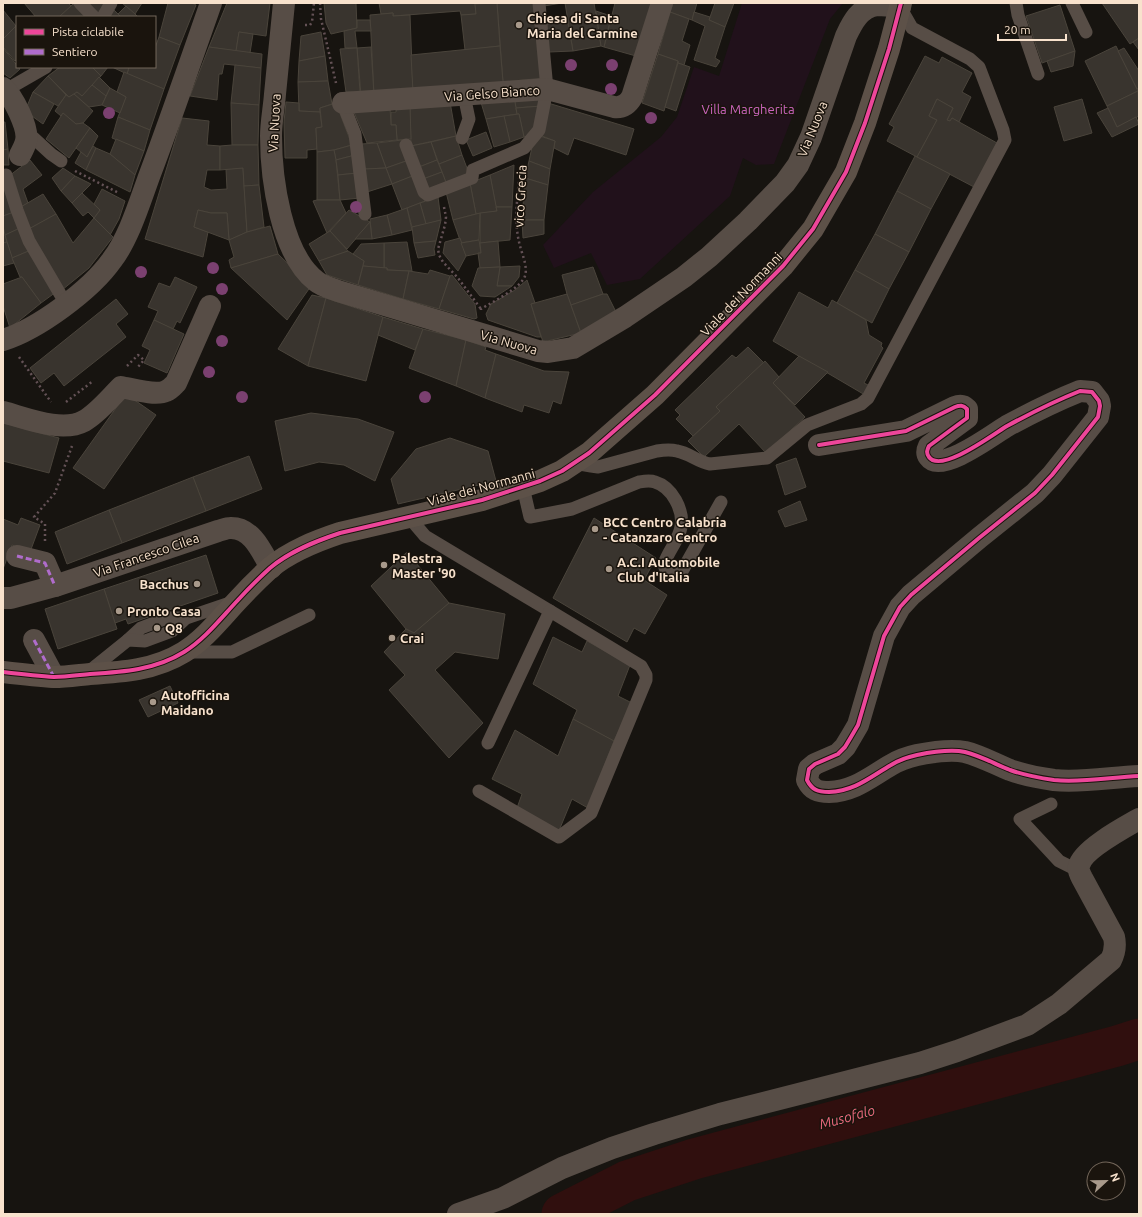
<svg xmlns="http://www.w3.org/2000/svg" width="1142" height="1217" font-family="Ubuntu,sans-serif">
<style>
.green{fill:#21111b}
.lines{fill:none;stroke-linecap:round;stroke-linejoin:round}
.river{stroke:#300f0e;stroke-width:41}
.building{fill:#39342e;stroke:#4a443b}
.path{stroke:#645256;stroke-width:2.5;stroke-dasharray:2 3;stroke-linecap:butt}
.lane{stroke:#574d46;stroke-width:13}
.street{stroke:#574d46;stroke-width:22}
.secondary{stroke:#5d5148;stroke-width:22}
.quiet{stroke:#b06ccc;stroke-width:3;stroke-dasharray:6 3;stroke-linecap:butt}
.cycleway-casing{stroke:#1a140d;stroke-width:6}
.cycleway{stroke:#ed469a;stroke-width:4}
.tree{fill:#7b4070}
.poi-dot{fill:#a99a8b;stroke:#1a140d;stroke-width:1.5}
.labels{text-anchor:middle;stroke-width:3;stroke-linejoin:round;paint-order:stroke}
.poi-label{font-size:13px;font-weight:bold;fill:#f8e2cd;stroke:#1a140d;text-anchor:start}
.street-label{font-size:13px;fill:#f8e2cd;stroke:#1a140d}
.park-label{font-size:13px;fill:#cc64bf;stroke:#1a140d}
.water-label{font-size:14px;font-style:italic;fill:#ea697d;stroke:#1a140d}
</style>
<rect width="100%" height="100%" fill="#171410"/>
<polygon class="green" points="742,3 843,3 830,19 774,164 756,165 743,158 730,196 640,279 607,285 591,253 554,268 543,245 593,192 661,137 677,117 694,67 719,76"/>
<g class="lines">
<polyline class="river" points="562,1214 627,1181 694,1159 1117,1046 1139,1039"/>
</g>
<g class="building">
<polygon points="24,3 68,3 71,6 59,17 36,17"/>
<polygon points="89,3 105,3 98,14"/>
<polygon points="122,3 142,3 135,14"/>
<polygon points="168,3 192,3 196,5 180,45 159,37"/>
<polygon points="227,3 270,3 266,36 239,32 236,51 209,47"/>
<polygon points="324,3 356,3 357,28 331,34 326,23"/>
<polygon points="379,3 475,3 476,14 461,15 460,11 393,16 393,13 381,14"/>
<polygon points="497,3 537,3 544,78 503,82"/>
<polygon points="497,3 500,46 465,50 461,15 476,14 475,4"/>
<polygon points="543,3 562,3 544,6"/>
<polygon points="565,3 594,3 601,46 573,51"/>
<polygon points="615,3 653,3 636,56 604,47"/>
<polygon points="673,3 697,3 692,20 670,12"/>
<polygon points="715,3 734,3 725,27 709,20"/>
<polygon points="1102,3 1139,3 1139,38 1130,44"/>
<polygon points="73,4 85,17 59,17 71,6"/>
<polygon points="1060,5 1075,51 1042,63 1026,16"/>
<polygon points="126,6 135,14 138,17 121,17 118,14"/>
<polygon points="113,9 121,17 108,17"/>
<polygon points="3,10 16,26 3,39"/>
<polygon points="596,11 611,16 604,47 601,46"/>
<polygon points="670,12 689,19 682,41 690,45 684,65 678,63 678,61 658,54"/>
<polygon points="694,12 710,17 709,20 725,27 715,58 720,61 716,67 694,60 705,26 692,20"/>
<polygon points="393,13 393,16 410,15 413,92 374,95 370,15"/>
<polygon points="357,20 370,20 371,31 355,31 357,48 345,48 344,31 357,28"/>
<polygon points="568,23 573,51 549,52 545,24"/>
<polygon points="16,26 17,59 15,61 3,47 3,39"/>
<polygon points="239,32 253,34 250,53 236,51"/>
<polygon points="321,32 325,56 299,61 301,36"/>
<polygon points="159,37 180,45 164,89 127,74 129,67 155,67 155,48"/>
<polygon points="1139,38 1139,50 1133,42"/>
<polygon points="500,46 503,82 413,92 411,55"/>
<polygon points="1116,46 1138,91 1107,106 1085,61"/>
<polygon points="209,47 262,54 261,68 224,64 222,74 219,74 217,100 190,96"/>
<polygon points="371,47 374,95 361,95 357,48"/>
<polygon points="3,48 20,69 10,78 3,73"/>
<polygon points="357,48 360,92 346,92 340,49"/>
<polygon points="1124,48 1139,71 1139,88 1137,89 1118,51"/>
<polygon points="1075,51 1073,66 1051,72 1047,61"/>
<polygon points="658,54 678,61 664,111 642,103"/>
<polygon points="325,56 328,81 298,82 299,61"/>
<polygon points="925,56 939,63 942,57 972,73 962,92 971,97 959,122 952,118 950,121 947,120 953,108 937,99 929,116 937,120 917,157 887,141 894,127 889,124"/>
<polygon points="678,63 690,67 676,111 665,107"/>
<polygon points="235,65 261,68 259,105 231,103"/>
<polygon points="60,67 92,67 101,76 82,96 77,92 69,97 48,76"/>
<polygon points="92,67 108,67 101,76"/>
<polygon points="112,67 129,67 127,74"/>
<polygon points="124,72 164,89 150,130 118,117 126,97 117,92"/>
<polygon points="48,76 66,95 58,106 33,92"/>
<polygon points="99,77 110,88 106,96 92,85"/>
<polygon points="328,81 332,104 320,108 320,112 299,111 298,82"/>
<polygon points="92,85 106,96 102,105 89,107 74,94 77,92 82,96"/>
<polygon points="110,88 126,97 120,113 102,105"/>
<polygon points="1138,91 1139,116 1117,127 1107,106"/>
<polygon points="33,92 54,104 43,124 25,111"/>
<polygon points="74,94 93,111 83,123 76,124 63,113 61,116 55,111 66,95 69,97"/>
<polygon points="543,95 541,106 516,108 514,96"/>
<polygon points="514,96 517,114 486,119 480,99"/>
<polygon points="937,99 953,108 947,120 950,121 952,118 997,143 974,187 917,157 937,120 929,116"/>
<polygon points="1082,99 1092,133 1064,141 1054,107"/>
<polygon points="286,102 299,103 299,111 320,112 322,127 316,128 317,149 307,150 307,158 285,158 284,122"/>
<polygon points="450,102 456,136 411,146 410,106"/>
<polygon points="231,103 259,105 258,145 232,145"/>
<polygon points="336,103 352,145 334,150 317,152 316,128 322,127 320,108"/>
<polygon points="548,103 634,129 626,155 574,138 568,155 554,148 555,141 542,136"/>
<polygon points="410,106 411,139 397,140 396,125 391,125 391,112 396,112 396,107"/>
<polygon points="541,106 533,134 524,137 519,114 517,114 516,108"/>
<polygon points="390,107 391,125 396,125 397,140 367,143 353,110"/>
<polygon points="1108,108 1117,127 1136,117 1139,124 1112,137 1097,113"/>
<polygon points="63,113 76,124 83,123 90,128 69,158 46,139"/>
<polygon points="519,114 524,137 510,142 504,116"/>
<polygon points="504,116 510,142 494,147 486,119"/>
<polygon points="118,117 150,130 144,151 112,138"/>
<polygon points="182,118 209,121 207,145 220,146 220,170 207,170 204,187 211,190 227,189 226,169 243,168 247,232 229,240 227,213 211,213 198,210 194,227 208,232 203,257 145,239"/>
<polygon points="3,122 5,122 8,149 3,150"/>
<polygon points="90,128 98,136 87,157 76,148"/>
<polygon points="486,132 492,148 473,156 466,140"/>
<polygon points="537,135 555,141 550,169 529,161 534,138"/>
<polygon points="456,136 462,155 439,164 431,142"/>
<polygon points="116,139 144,151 135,175 110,154"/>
<polygon points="402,140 409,160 386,168 377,143"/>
<polygon points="431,142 437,160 419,167 411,146"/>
<polygon points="377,143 386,168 365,169 361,144"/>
<polygon points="232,145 258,145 259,185 244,186 243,168 220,170 220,146"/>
<polygon points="352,145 355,155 336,160 334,150"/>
<polygon points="93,146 96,148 86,170 75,163 81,152 87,157"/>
<polygon points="96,148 110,154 135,175 130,192 86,170"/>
<polygon points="8,149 9,165 3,165 3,150"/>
<polygon points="334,150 336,160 340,200 317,200 317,152"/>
<polygon points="355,155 357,173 338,175 336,160"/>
<polygon points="462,155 470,176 447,185 439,164"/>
<polygon points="915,156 950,174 931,209 897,191"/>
<polygon points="30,160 42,175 23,189 28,203 19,208 9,176"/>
<polygon points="409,160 415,175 392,184 386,168"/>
<polygon points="437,160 442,172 423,179 419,167"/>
<polygon points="529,161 550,169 548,185 525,178"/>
<polygon points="514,165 512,207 496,207 490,175"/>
<polygon points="63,168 75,176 61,191 52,178"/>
<polygon points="386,168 392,184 367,192 365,169"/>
<polygon points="442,172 447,185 428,192 423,179"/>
<polygon points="357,173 360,198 340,200 338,175"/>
<polygon points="415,175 425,201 402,210 392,184"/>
<polygon points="490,175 497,211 476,214 470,183"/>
<polygon points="75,176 91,184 72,203 61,191"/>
<polygon points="525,178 548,185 544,220 522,220"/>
<polygon points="470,183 476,214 453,220 446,192"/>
<polygon points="3,185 14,212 3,216"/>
<polygon points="259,185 264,227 247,232 244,186"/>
<polygon points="102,189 125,201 119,219 110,235 94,218 100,210 94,204"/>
<polygon points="897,191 931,209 909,252 875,234"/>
<polygon points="82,193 100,210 94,218 88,212 83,216 72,203"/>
<polygon points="43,194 56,214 27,230 19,208"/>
<polygon points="438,197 441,220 426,224 420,203"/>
<polygon points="317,200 340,200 346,213 327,233 313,201"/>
<polygon points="420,203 426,224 412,227 407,208"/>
<polygon points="496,207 512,207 510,240 480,243 480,213 497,211"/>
<polygon points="407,208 412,230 392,235 387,215"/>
<polygon points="198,210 211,213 227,213 229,240 194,227"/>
<polygon points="349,210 370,222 347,249 330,231"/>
<polygon points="14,212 20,228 5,235 3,227 3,216"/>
<polygon points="480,213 479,240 461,243 453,220"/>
<polygon points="56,214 73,243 94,218 113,237 89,268 62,290 27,230"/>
<polygon points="387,215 392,235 372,239 370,219"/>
<polygon points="441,220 436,241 414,243 412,227"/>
<polygon points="522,220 544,220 544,234 523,238"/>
<polygon points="370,222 372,239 355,239"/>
<polygon points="270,226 278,254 231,268 229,260 234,257 229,240 247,232"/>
<polygon points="3,227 7,242 3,243"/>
<polygon points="20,228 31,250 12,258 5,235"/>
<polygon points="330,231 348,251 319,261 309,244"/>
<polygon points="875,234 909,252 889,289 855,270"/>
<polygon points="460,238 466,256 458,271 443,253 445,242"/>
<polygon points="479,240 481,253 466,256 461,243"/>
<polygon points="436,241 434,249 435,255 418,258 414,243"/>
<polygon points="498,241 500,267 480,268 478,253 481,253 480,243"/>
<polygon points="7,242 14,263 3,266 3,243"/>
<polygon points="407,242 412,271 387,270 387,268 384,268 384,243"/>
<polygon points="384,243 384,268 363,266 364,261 353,254 361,244"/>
<polygon points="31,250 56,292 41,303 22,277 20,277 12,258"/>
<polygon points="348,251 364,261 358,285 327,275 319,261"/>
<polygon points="278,254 311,286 287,320 231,268"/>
<polygon points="363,266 387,268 387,270 409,271 403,299 358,285"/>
<polygon points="520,266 519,277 512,286 497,286 500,267"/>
<polygon points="500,267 497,286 512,286 495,297 480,296 472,286 478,268"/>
<polygon points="593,267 603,294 571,305 567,294 562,275"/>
<polygon points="430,270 450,276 439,309 403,299 409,271 428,274"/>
<polygon points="855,270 889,289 872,323 837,303"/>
<polygon points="452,275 475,304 477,318 474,319 439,309 450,276"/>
<polygon points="22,277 41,303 10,328 3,306 3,284"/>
<polygon points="175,277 197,287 180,323 177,321 173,329 154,320 158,311 148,307 159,283 170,287"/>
<polygon points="527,280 535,303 531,304 541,337 537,337 488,320 486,314 491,304 515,290"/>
<polygon points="799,292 828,308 832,300 866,320 869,335 882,343 881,346 883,348 864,383 870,386 865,395 773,341"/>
<polygon points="567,294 581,333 543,342 531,304"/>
<polygon points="603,294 607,294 618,316 581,333 571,305"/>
<polygon points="312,295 326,298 308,366 278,349"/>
<polygon points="326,298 383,317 366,381 308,366"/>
<polygon points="116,299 128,314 116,324 126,337 64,386 54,373 41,383 30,368"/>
<polygon points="383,317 423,329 415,350 378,335"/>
<polygon points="154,320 184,334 167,373 144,363 150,350 142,346"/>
<polygon points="423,329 466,340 456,386 409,368"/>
<polygon points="466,340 486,347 485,350 496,354 485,398 456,386"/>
<polygon points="748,347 764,363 716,407 720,411 693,436 676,419 680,415 675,410 732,355 736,358"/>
<polygon points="496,354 544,371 569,372 561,404 553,401 549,413 524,405 522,412 485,398"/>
<polygon points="799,356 828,372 795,405 773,383"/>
<polygon points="765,361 779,377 773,383 805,417 766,453 739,424 704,457 688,441 720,411 716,407"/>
<polygon points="126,394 156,415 104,489 73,468"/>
<polygon points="311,413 358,419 394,432 375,481 344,465 319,462 285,471 275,421"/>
<polygon points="3,423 59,438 49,473 3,461"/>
<polygon points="450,438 488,451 496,481 398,504 391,479 416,449"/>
<polygon points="249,456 262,489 206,511 193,477"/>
<polygon points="796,458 806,487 785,495 776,465"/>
<polygon points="193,477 206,511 122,543 109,510"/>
<polygon points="800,501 807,520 785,527 778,511"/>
<polygon points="109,510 122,543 67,564 55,532"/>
<polygon points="21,518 40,525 30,552 12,545 3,569 3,519 18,525"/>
<polygon points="594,518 656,558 644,580 667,595 645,634 634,628 627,642 553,598"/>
<polygon points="407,552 449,603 414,633 406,629 371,586"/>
<polygon points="206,555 218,593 128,624 126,619 115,623 104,589"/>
<polygon points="104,589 117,629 58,649 45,609"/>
<polygon points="449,603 505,614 498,659 455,652 435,670 483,723 449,758 389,690 405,675 384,652 406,629 414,633"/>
<polygon points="553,637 582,652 587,641 630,665 618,696 632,703 614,741 573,719 577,710 533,684"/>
<polygon points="170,686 178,703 148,717 139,700"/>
<polygon points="573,719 614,741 588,808 572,799 558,833 517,808 522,794 492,779 515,730 558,756"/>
</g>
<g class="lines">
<g class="path">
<polyline points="320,3 321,19 336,83"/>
<polyline points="305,25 310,25 312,22 314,3"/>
<polyline points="75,171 119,193"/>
<polyline points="444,207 446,217 445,225 438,249 439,255 443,262 458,278 481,309"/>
<path d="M481,310V309C492,302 521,288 525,276C528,267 522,254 520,246C513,220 518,195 520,169"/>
<polyline points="19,357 51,402"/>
<polyline points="127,366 138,355 144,360 138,367"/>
<polyline points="66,402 93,381"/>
<polyline points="45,541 45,524 34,517 55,493 72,446"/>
</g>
<g class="lane">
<polyline points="80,3 94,17"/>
<polyline points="1016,3 1018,15 1038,74"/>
<polyline points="1072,3 1086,32"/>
<polyline points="103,17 111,3"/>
<polyline points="6,90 46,67"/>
<polyline points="341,99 355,134 365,214"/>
<polyline points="26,131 51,154 61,161"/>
<polyline points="462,138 469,119 464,95"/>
<polyline points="406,145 424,192 428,195 472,178 473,170 524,148 539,130 547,89 539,3"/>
<polyline points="6,175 17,210 29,241 66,304"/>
<path d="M574,463L591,466L598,467L657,451C663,450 670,449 677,451C689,453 698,462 710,464L767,458L807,425L861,404L868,398L1005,140L1003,130L979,67L970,59L912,28L900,7"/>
<path d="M523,487L530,517L572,509L639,482C645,481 650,480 655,482C672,487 684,510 681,527C679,540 668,551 664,564C666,574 672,578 681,573L721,502"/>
<polyline points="408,516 425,536 550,611"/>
<polyline points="128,640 141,628 167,618 186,618"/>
<polyline points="186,652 232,652 309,615"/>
<polyline points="87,673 128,640 145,641 172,631 186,618 233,602"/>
<polyline points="479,791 559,837 591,813 646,680 646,675 641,666 550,611 488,743"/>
<polyline points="1051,804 1020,819 1059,861 1079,871"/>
</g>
<g class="street">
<path d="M284,3C281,33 278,64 275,94C274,108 271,122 271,136C271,178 281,254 316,281C322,286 330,288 338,291L538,351L548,352L573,348L625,317L684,277L709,257L748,221L785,183L798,165L811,137L846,36C852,23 860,7 877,5C884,5 892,6 900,7"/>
<path d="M3,88C13,96 29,128 26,141C25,146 22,151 20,155"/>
<path d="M343,103L547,89L614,107C622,108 628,104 632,97L662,3"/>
<path d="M3,340C38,329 91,290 112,260C129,238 140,201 150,174C171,118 191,60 211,3"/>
<path d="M3,412C26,418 62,433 84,421C98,413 109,399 121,387C132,389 156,396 166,391C171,389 173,386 176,383L210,306"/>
<path d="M819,445L906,431L955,407C960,405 963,405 967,409V418L929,446C927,450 926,453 929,457C941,474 995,433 1007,426C1031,413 1055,401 1080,391L1092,392L1099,401L1100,406L1098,417L1052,475L1035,493L979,538L911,595L900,607L884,636L858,725L851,737L845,747L838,754L815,764L809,769L807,780C812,790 818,792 829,792C855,791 870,777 891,765C899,760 908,757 917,755C932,752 950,749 965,752C981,756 995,764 1010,770C1024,775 1040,778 1054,780C1081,783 1112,777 1139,776"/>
<polyline points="17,556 45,563 55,586"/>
<path d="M3,598H11L55,586L218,531C222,530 227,528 230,528C252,527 262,552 271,568"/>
<polyline points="34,640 54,677"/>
<path d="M458,1214L503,1198L562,1168L612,1148L654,1134L720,1114L920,1063L957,1051L1027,1025L1059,1004L1111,960C1115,952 1116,946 1114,937L1082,878C1080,874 1078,870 1079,866C1082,850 1125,827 1139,819"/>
</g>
<path class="secondary" d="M3,672C20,674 37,676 54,677C66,677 79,675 90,674C123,672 155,670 184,652C205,639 221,618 238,600C248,589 259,578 270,568C290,551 316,541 340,533L482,500L540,481L562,471L589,453L655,395L783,266L813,229L846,172L865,123L889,49L901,3"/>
<g class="quiet">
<polyline points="17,556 45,563 55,586"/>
<polyline points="34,640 54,677"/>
</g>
<defs>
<g id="cycleway">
<path d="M819,445L906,431L955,407C960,405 963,405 967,409V418L929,446C927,450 926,453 929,457C941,474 995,433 1007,426C1031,413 1055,401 1080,391L1092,392L1099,401L1100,406L1098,417L1052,475L1035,493L979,538L911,595L900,607L884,636L858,725L851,737L845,747L838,754L815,764L809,769L807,780C812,790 818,792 829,792C855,791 870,777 891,765C899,760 908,757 917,755C932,752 950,749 965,752C981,756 995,764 1010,770C1024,775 1040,778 1054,780C1081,783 1112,777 1139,776"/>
<path d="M3,672C20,674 37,676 54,677C66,677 79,675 90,674C123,672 155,670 184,652C205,639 221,618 238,600C248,589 259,578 270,568C290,551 316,541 340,533L482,500L540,481L562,471L589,453L655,395L783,266L813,229L846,172L865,123L889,49L901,3"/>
</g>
</defs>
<use href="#cycleway" class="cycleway-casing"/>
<use href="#cycleway" class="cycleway"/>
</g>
<g class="tree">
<circle cx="571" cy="65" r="6"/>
<circle cx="612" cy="65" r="6"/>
<circle cx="611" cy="89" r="6"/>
<circle cx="109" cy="113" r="6"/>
<circle cx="651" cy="118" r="6"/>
<circle cx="356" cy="207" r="6"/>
<circle cx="213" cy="268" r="6"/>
<circle cx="141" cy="272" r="6"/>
<circle cx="222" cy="289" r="6"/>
<circle cx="222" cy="341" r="6"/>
<circle cx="209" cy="372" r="6"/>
<circle cx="242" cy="397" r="6"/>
<circle cx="425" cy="397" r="6"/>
</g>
<g class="poi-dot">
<circle cx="519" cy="25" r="4"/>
<circle cx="595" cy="529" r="4"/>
<circle cx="384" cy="565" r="4"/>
<circle cx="609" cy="569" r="4"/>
<circle cx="197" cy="584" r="4"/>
<circle cx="119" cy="611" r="4"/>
<circle cx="157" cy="628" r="4"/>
<circle cx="392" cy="638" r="4"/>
<circle cx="153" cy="702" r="4"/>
</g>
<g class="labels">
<g class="poi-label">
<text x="527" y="23">Chiesa di Santa<tspan x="527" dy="15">Maria del Carmine</tspan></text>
<text x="603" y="527">BCC Centro Calabria<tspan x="603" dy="15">- Catanzaro Centro</tspan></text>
<text x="392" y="563">Palestra<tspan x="392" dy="15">Master '90</tspan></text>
<text x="617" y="567">A.C.I Automobile<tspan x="617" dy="15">Club d'Italia</tspan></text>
<text x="189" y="589" text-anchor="end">Bacchus</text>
<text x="127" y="616">Pronto Casa</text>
<text x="165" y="633">Q8</text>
<text x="400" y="643">Crai</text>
<text x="161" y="700">Autofficina<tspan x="161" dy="15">Maidano</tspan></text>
</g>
<g class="street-label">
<text transform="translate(492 93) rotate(-4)" y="5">Via Gelso Bianco</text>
<text transform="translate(274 123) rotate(-87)" y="5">Via Nuova</text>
<text transform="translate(812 129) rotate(-68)" y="5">Via Nuova</text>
<text transform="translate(520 196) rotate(-87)" y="5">vico Grecia</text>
<text transform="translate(741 294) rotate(-46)" y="5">Viale dei Normanni</text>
<text transform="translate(509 342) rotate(16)" y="5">Via Nuova</text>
<text transform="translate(481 487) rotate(-15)" y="5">Viale dei Normanni</text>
<text transform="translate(146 555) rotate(-19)" y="5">Via Francesco Cilea</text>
</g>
<g class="park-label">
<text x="748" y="114">Villa Margherita</text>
</g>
<g class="water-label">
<text transform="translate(847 1117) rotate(-15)" y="5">Musofalo</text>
</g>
</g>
<rect width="1142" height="1217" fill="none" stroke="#f8e2cd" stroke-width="8"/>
<rect x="16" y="16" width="140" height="52" fill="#1a140d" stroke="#73665a"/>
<rect x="24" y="29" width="20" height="6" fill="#ed469a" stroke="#73665a"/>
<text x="52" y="36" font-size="12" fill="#f8e2cd">Pista ciclabile</text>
<rect x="24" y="49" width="20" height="6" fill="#b06ccc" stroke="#73665a"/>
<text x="52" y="56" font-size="12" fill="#f8e2cd">Sentiero</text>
<g transform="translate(1106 1181) rotate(68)"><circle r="19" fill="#1a140d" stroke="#73665a"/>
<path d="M0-3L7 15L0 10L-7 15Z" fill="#a99a8b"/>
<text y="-6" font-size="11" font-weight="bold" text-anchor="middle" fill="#f8e2cd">N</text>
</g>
<path d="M998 34v6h68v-6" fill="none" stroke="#f8e2cd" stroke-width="2"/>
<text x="1004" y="34" font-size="12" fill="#f8e2cd" stroke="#1a140d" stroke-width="3" paint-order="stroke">20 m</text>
</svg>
